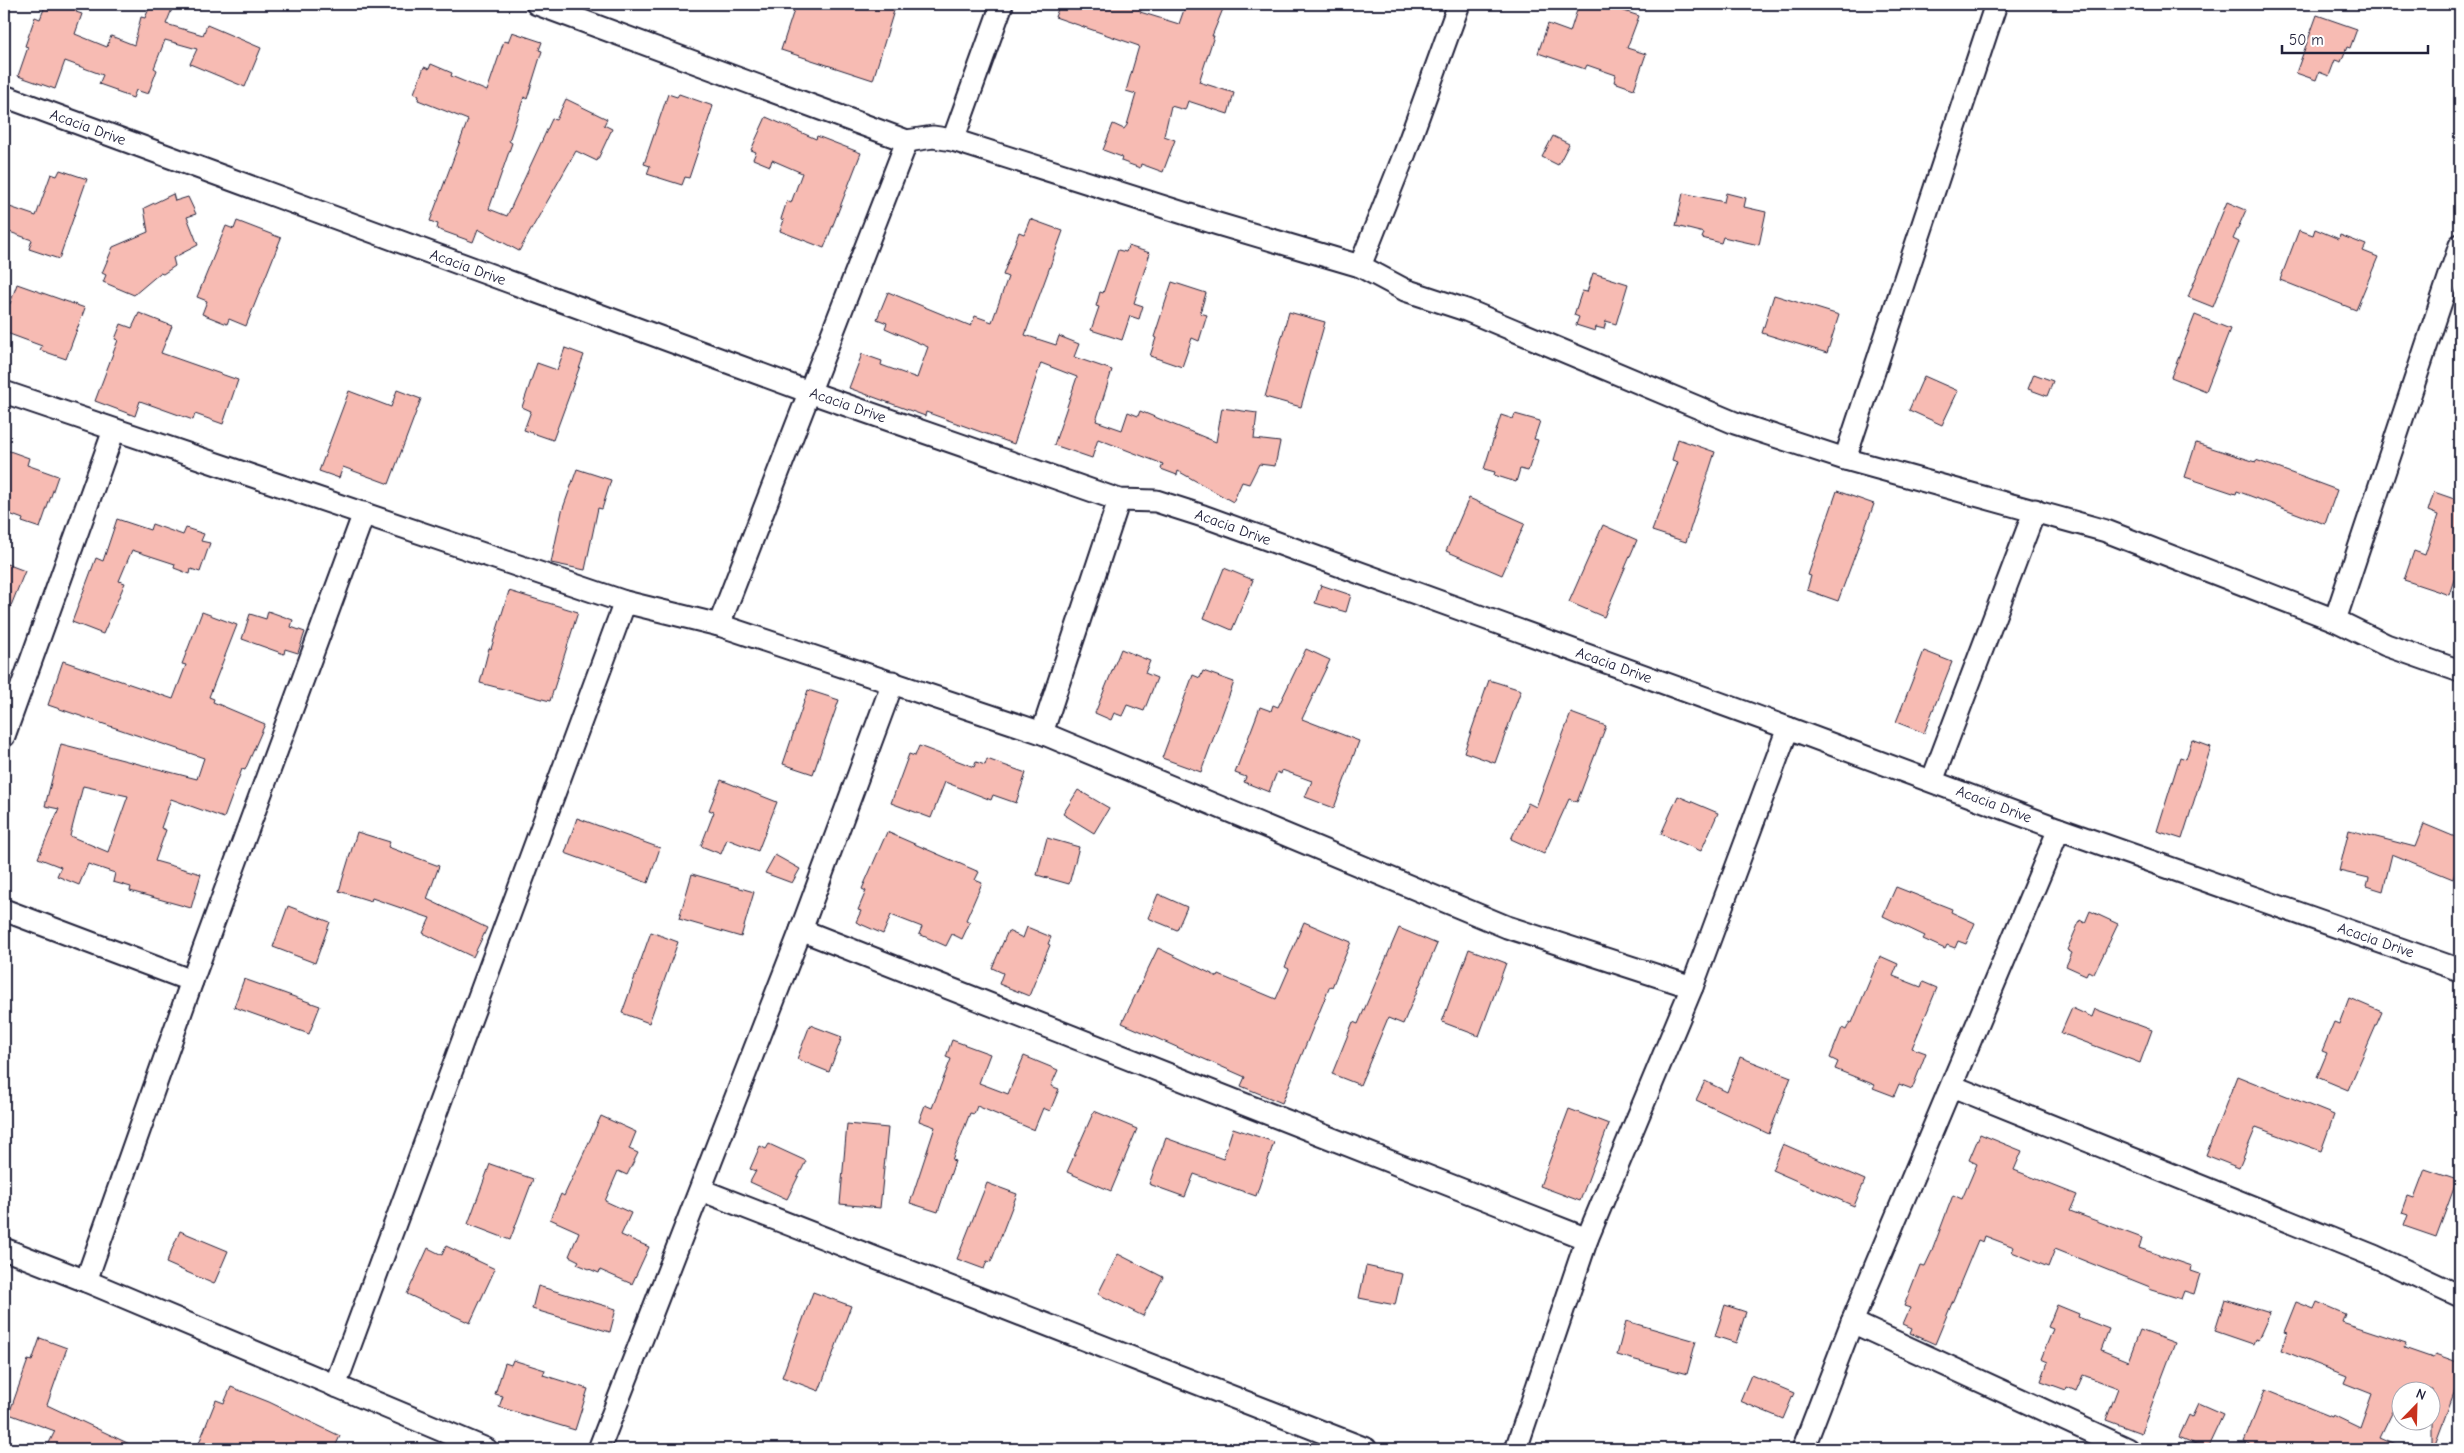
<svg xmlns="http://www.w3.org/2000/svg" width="2464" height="1453" font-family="'Comic Neue',sans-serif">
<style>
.building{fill:#f7bbb3;stroke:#22223b;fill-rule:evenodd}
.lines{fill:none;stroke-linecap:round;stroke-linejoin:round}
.minor-casing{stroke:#22223b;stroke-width:25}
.minor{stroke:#fff;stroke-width:21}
.labels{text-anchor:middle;stroke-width:5;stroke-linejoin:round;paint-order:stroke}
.street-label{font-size:15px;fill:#22223b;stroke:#fff}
</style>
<rect width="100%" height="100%" fill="#fff"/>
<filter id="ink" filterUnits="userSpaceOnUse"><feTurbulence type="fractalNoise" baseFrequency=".02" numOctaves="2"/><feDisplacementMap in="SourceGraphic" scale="10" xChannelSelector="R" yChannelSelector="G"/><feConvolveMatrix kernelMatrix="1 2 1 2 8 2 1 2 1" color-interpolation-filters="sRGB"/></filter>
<g filter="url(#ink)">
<g class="building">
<polygon points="46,4 79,4 76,12 82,14 75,34 107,47 111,36 134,45 141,17 145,18 151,4 174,4 166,24 203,35 207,25 261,48 245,87 190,64 197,49 165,40 154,68 157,70 148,94 136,90 133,98 116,92 116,90 99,84 103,75 65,61 55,89 18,76 28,47 25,46 35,17 40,19"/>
<polygon points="796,4 896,4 873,80 781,50"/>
<polygon points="1060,4 1127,4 1142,9 1140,12 1179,24 1186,4 1225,4 1212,36 1214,36 1199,82 1234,93 1228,114 1188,101 1185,110 1171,106 1164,136 1175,140 1163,172 1141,164 1140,168 1121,161 1122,157 1103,150 1113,124 1124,129 1127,125 1136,94 1126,91 1139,46 1055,17"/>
<polygon points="1579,4 1620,4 1618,9 1639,16 1627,48 1646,54 1634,89 1614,82 1616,75 1587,65 1585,69 1538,53 1548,24 1570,32"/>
<polygon points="2317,15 2357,29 2350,48 2347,47 2341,62 2335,60 2329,76 2319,72 2316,80 2296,73"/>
<polygon points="512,32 542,42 539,50 542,51 527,99 524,97 509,141 512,143 489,209 507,216 552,119 556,120 566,99 607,119 604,125 612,129 597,161 576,151 519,251 478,229 473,242 437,229 438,224 430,221 468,120 418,100 419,96 414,93 424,67 429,69 431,64 452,73 451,76 487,91 504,41 508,42"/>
<polygon points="668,94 677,97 679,94 713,106 689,178 685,177 682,185 647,174 650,166 644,164"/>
<polygon points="766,117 816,139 817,136 861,153 824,248 780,231 784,220 781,219 787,201 791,203 802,173 772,160 770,166 753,159 756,152 751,150"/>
<polygon points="1553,136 1569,144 1558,165 1542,157"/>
<polygon points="60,170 87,179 59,259 29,249 32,240 4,230 4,205 36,216 51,174 57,176"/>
<polygon points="1683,193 1724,202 1726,193 1746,198 1744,207 1766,212 1759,245 1723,237 1721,243 1702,238 1704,233 1676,226"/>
<polygon points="173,194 175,201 188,197 196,214 187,217 198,245 173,258 175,266 163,274 160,273 134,295 103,282 106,275 102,273 113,247 148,232 144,208"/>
<polygon points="2227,202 2246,210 2233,239 2239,242 2213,307 2188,297"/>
<polygon points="1030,219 1063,231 1025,335 1056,345 1059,336 1079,344 1074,357 1112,370 1096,421 1122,430 1128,412 1138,416 1140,411 1216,442 1222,408 1257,413 1254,439 1280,442 1275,466 1259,464 1249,484 1242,482 1233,502 1178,471 1177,475 1161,469 1163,464 1098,439 1092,458 1054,445 1077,377 1041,363 1014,444 926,412 925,416 849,388 862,354 882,361 881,365 917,378 928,347 885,328 887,323 877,319 888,292 971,326 975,316 992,322 1008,277 1003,275 1019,232 1024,234"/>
<polygon points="237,221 281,238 246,326 229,319 227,324 202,314 207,301 197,297 226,226 234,229"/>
<polygon points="2315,229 2339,239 2340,235 2366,245 2363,251 2378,257 2356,310 2280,280 2299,230 2313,235"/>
<polygon points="1128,246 1150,253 1134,303 1143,306 1139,319 1130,316 1122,340 1091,330 1099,307 1096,306 1100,292 1103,293 1118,250 1126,252"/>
<polygon points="1593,273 1628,284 1616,324 1606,321 1604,329 1596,327 1595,331 1576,325 1579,317 1574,315 1582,291 1587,292"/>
<polygon points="1172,282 1206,293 1200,313 1207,315 1199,341 1192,338 1182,367 1150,356 1156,338 1154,337"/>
<polygon points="17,284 85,308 66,359 40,350 42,346 4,332 4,301 10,304"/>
<polygon points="1774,295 1839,315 1827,353 1762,333"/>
<polygon points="1289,312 1325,322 1301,407 1265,397"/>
<polygon points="139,313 172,326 161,353 238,380 223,424 195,414 193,420 140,401 135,416 95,401 118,340 115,339 121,324 132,328"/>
<polygon points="2195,315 2230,329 2206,391 2171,377"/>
<polygon points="565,348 584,355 553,440 524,430 531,411 522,407 537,363 557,370"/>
<polygon points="2034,374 2053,381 2047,396 2028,389"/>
<polygon points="1924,376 1958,391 1942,425 1909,410"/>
<polygon points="397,390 421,399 389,484 343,467 339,478 319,471 349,391 391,407"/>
<polygon points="1515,414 1540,421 1534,439 1538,440 1528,471 1520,469 1516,482 1494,475 1495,472 1484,469 1501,415 1513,419"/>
<polygon points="1678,439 1715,452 1686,542 1652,531 1678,462 1672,460"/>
<polygon points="2196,443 2256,462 2256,460 2337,490 2325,524 2237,491 2236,494 2185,477"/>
<polygon points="4,449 29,458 27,465 58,476 40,528 22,522 23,519 4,512"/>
<polygon points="577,469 611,480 602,509 598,508 585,570 551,563 562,511"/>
<polygon points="1837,491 1874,504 1838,601 1807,590 1811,576 1808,575"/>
<polygon points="2434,492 2460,501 2460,561 2449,595 2404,580 2414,551 2425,555 2438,515 2428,511"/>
<polygon points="1469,498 1525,523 1502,575 1446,551"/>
<polygon points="117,519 150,530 152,524 183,535 186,528 204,534 201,541 210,543 200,572 191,569 190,574 174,568 175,564 132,550 119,581 125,583 103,634 72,622 96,558 103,561"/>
<polygon points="1603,525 1637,540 1604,617 1569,602"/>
<polygon points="4,563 25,571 4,623"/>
<polygon points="1224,568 1253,580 1232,630 1204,618"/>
<polygon points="1321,585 1351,595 1346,612 1315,603"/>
<polygon points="509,591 578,612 550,701 480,683 489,648 491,649"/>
<polygon points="268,611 293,620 291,627 305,632 298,653 285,649 284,654 242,639 250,614 266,619"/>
<path d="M202,612L237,625L209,697L214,699L213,702L265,724L245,770L242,769L224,818L171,799L161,828L166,830L155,861L201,874L191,908L130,891L131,887L113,882L115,873L88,864L79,885L57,876L61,867L38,858L59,809L45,806L61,744L197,779L204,758L48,705L63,661L173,699L186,665L182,664ZM83,786L128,796L108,852L70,836Z"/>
<polygon points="1121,649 1150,661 1145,673 1157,678 1144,711 1127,705 1122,716 1114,713 1111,720 1095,713"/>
<polygon points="1306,649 1330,660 1302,719 1359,741 1334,808 1305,797 1312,781 1282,770 1281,774 1277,772 1269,792 1244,782 1246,777 1235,773 1260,707 1271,711 1273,705 1278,707"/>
<polygon points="1924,651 1952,662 1924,733 1896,722"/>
<polygon points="1203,671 1234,682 1201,772 1162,758 1193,675 1200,678"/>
<polygon points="1489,680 1521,690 1495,763 1464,752"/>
<polygon points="808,690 839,700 813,774 783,764"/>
<polygon points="1571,713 1606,726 1577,802 1569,799 1544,854 1511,839 1528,803 1536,807"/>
<polygon points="2192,740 2211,747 2182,839 2157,831 2180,757 2186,759"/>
<polygon points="919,746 974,767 976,762 985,765 987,759 1026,773 1016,803 993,795 991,800 945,782 931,818 891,803 909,754 915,756"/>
<polygon points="721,780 777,802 758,851 727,839 721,854 701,846 714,812 709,810"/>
<polygon points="1078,790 1109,808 1094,833 1063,814"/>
<polygon points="1678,796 1718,813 1701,851 1661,834"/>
<polygon points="577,818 660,848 648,883 565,853"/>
<polygon points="2424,824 2460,839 2460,861 2453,879 2392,854 2383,891 2367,886 2369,878 2339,871 2349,830 2415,847"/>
<polygon points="357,832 390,842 388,847 439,866 427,899 487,928 473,957 423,933 430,918 372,898 371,901 339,891"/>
<polygon points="887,832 979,872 975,880 982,883 966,920 970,922 962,939 952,934 946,946 919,934 922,927 891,915 883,934 856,922 861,911 858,910 866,891 862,889"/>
<polygon points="1047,838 1079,847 1069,884 1037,875"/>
<polygon points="775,855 800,869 792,883 765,873"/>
<polygon points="692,874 754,892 741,937 679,919"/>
<polygon points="1896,887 1952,909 1951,912 1975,923 1966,944 1958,941 1955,948 1947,945 1945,949 1923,939 1925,936 1883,916"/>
<polygon points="1158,894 1187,907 1177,930 1148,918"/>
<polygon points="288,906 330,922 315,963 273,947"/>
<polygon points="2090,911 2118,924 2094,974 2088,971 2086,975 2066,966 2072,953 2067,950 2080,920 2085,923"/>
<polygon points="1304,922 1351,942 1332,987 1330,986 1282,1103 1241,1086 1245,1077 1122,1023 1158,948 1218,977 1219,975 1276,999 1289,969 1285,967"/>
<polygon points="1027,927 1051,937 1048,944 1050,945 1029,996 999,984 1003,973 992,968 1008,931 1023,938"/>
<polygon points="1399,928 1437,944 1403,1024 1388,1018 1360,1085 1332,1074 1353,1022 1358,1024"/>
<polygon points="651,932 678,942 649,1023 622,1013"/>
<polygon points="1469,949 1506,963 1479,1036 1442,1022"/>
<polygon points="1880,956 1898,964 1893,976 1921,987 1923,982 1937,988 1912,1048 1926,1053 1912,1089 1899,1084 1894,1096 1873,1088 1875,1085 1835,1069 1838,1062 1830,1058 1842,1028 1846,1030 1850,1022 1852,1023"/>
<polygon points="244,979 320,1006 309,1034 234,1007"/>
<polygon points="2349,998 2382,1012 2348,1090 2317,1077 2327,1053 2322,1051 2334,1022 2339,1024"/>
<polygon points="2072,1008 2092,1017 2095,1009 2152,1030 2140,1063 2061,1033"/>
<polygon points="810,1025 842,1037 829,1072 797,1059"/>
<polygon points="952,1040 990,1054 979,1083 1008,1094 1024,1056 1058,1070 1051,1086 1059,1089 1050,1111 1043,1108 1034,1130 977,1106 974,1114 970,1113 952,1160 955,1161 938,1212 910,1203 935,1127 919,1121 925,1105 932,1108 951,1059 946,1057"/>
<polygon points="1740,1057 1791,1077 1769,1134 1696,1100 1705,1081 1727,1092"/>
<polygon points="2237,1076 2334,1115 2321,1151 2256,1127 2239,1168 2206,1155"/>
<polygon points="1569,1109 1609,1124 1580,1201 1540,1186"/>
<polygon points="1094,1111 1137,1129 1111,1191 1067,1172"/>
<polygon points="601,1116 636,1132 629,1149 638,1153 627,1175 618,1171 605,1201 631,1213 621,1235 649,1247 632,1284 600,1270 599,1273 577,1264 579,1261 569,1256 579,1232 550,1219 561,1194 564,1196"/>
<polygon points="847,1124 888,1128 880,1208 840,1204"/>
<polygon points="1233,1128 1274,1142 1256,1196 1194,1174 1185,1197 1149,1184 1166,1138 1223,1159"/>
<polygon points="1980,1134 2022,1151 2014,1170 2077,1195 2070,1211 2142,1238 2139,1248 2192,1266 2191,1271 2200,1274 2194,1294 2184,1291 2181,1299 2149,1289 2150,1287 2055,1249 2048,1267 2012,1252 2014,1247 1985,1236 1983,1242 1978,1240 1935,1344 1910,1333 1912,1328 1903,1324 1910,1308 1904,1306 1920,1265 1925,1266 1932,1251 1953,1195 1962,1199 1977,1164 1969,1160"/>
<polygon points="769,1144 806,1161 787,1199 750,1182 756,1171 750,1169 760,1146 766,1149"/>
<polygon points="1783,1144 1865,1180 1854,1206 1772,1170"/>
<polygon points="490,1164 533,1179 510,1240 468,1224"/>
<polygon points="2425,1169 2457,1180 2436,1237 2404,1226 2408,1215 2402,1213 2408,1196 2414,1198"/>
<polygon points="987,1183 1017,1194 991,1262 987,1261 984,1269 957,1259"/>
<polygon points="180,1231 228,1251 214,1284 166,1263"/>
<polygon points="446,1246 495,1269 470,1323 407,1294 428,1248 442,1255"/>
<polygon points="1118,1254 1163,1277 1143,1316 1098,1294"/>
<polygon points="1366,1266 1402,1274 1395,1305 1359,1298"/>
<polygon points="538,1286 616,1309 610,1332 532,1309"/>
<polygon points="813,1292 851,1306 819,1391 782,1377"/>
<polygon points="2225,1299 2270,1313 2258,1340 2255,1339 2253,1344 2215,1331"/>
<polygon points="2296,1302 2314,1309 2317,1302 2345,1314 2342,1322 2406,1343 2404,1348 2433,1358 2435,1354 2460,1363 2460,1377 2433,1449 2432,1449 2432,1390 2402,1390 2395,1411 2393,1411 2380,1438 2405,1449 2251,1449 2252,1446 2244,1442 2265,1390 2332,1417 2333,1415 2360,1428 2372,1394 2344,1383 2347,1376 2281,1350 2287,1333 2284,1332"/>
<polygon points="1725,1305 1746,1312 1736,1343 1715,1336"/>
<polygon points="2057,1305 2079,1314 2078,1317 2109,1329 2101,1350 2128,1361 2140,1330 2175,1343 2141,1433 2106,1420 2118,1388 2083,1375 2076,1391 2067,1387 2066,1390 2041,1381 2048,1362 2041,1359 2053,1329 2048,1327"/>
<polygon points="1626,1321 1696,1341 1687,1374 1617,1355"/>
<polygon points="40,1338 67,1348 47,1405 140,1449 46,1449 55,1431 9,1414 28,1360 32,1361"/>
<polygon points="513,1360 545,1370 543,1375 588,1389 575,1430 499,1407 503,1396 495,1394 505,1363 511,1365"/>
<polygon points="1751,1375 1794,1393 1783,1419 1740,1401"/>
<polygon points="231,1387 269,1402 340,1436 334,1449 205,1449 206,1446 199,1443 216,1400 224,1403"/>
<polygon points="2198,1404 2223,1415 2207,1449 2179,1437 2189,1415 2192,1417"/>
</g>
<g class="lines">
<defs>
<g id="minor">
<polyline points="537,4 907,141 933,137 953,140 1218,224 1360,266 1405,153 1459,4"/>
<polyline points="4,96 809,392 1119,500 1156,501 1203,516 1788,728 2059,829 2460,970"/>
<polyline points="953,140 1002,4"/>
<polyline points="1360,266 1405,290 1466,310 1735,423 1845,459 2106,531 2335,620 2386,645 2460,671"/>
<polyline points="4,392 625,602 719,625 1042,733 1507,927 1692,987"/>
<polyline points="1845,459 1996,4"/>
<polyline points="2335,620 2460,245"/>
<polyline points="719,625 907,141"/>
<polyline points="1042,733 1119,500"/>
<polyline points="4,736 114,430"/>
<polyline points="1932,781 2035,510"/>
<polyline points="4,910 192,981"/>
<polyline points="801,930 1587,1239"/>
<polyline points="1952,1086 2374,1256 2460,1296"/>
<polyline points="701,1190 1366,1449"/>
<polyline points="4,1249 86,1281 486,1449"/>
<polyline points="86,1281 192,981 364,513"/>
<polyline points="1852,1322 2128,1449"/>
<polyline points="335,1386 625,602"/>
<polyline points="599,1449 801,930 893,682"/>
<polyline points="1516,1449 1587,1239 1692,987 1788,728"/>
<polyline points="1803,1449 1852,1322 2059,829"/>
</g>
</defs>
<use href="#minor" class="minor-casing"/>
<use href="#minor" class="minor"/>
</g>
</g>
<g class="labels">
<g class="street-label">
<text transform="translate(88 127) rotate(20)" y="5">Acacia Drive</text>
<text transform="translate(468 267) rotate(20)" y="5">Acacia Drive</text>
<text transform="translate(848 405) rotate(19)" y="5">Acacia Drive</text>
<text transform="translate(1233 527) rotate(20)" y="5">Acacia Drive</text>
<text transform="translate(1614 665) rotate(20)" y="5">Acacia Drive</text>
<text transform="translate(1994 804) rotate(21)" y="5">Acacia Drive</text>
<text transform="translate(2376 940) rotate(19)" y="5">Acacia Drive</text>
</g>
</g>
<rect width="2464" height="1453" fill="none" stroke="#fff" stroke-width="20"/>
<rect x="10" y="10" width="2444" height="1433" fill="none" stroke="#22223b" stroke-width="2" filter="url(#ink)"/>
<g transform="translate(2416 1406) rotate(23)"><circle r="24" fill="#ffffff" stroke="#a7a7b1"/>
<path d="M0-4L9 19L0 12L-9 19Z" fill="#c8321e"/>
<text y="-8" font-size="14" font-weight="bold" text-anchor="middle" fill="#22223b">N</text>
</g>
<path d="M2282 45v8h146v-8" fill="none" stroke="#22223b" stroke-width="2.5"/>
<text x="2289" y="45" font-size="15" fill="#22223b" stroke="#ffffff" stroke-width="4" paint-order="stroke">50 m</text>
</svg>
